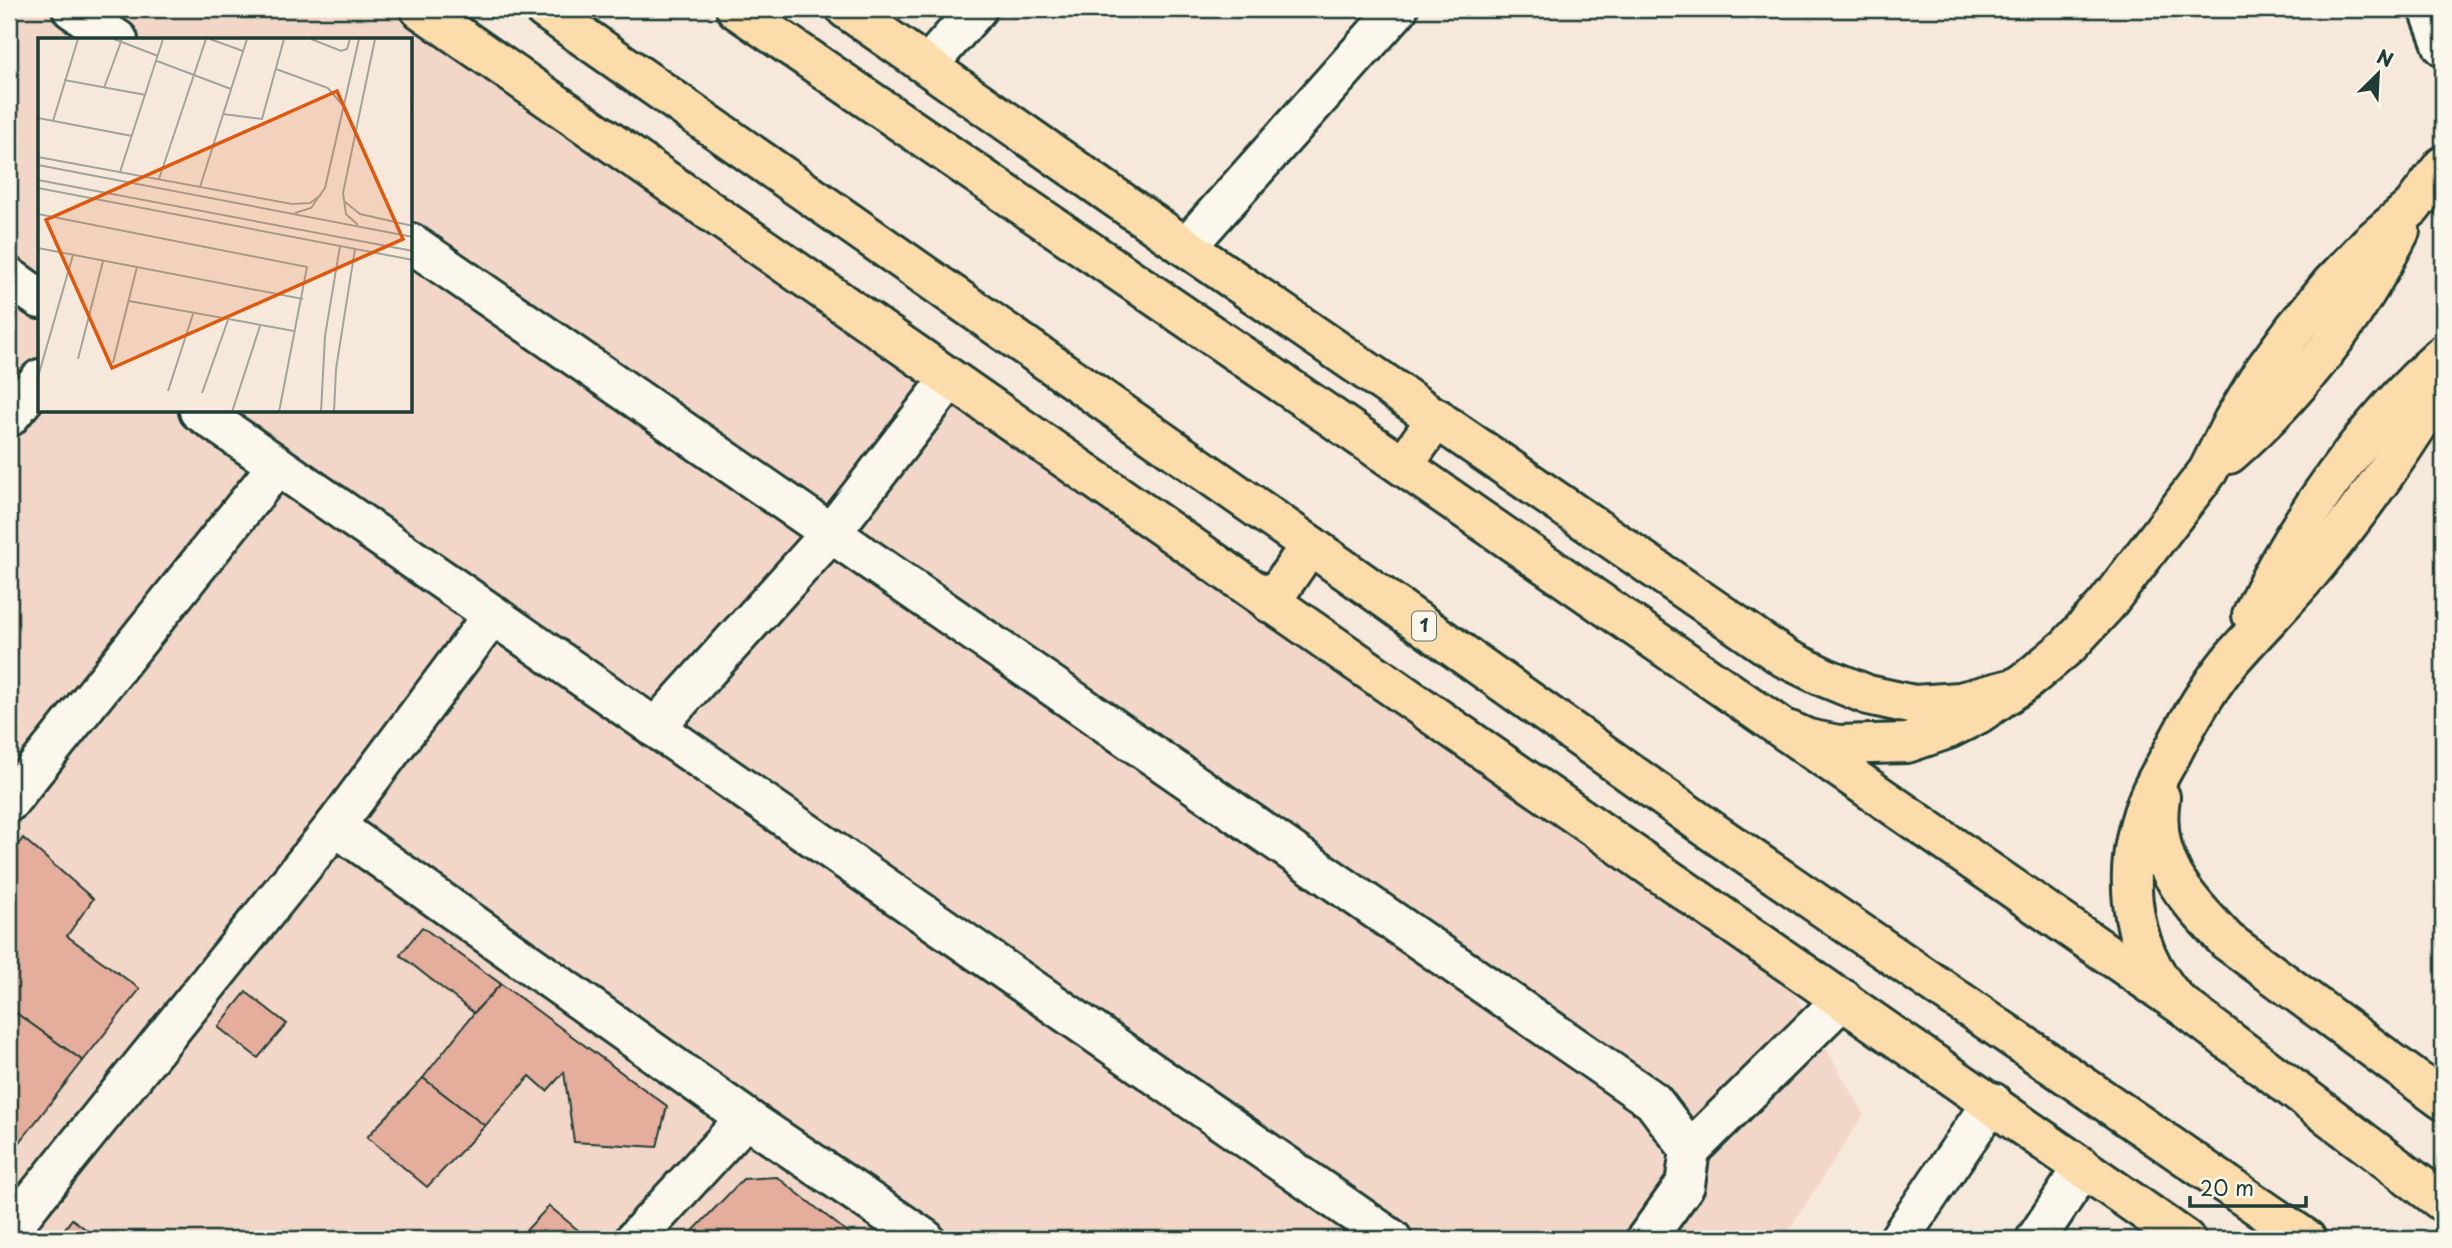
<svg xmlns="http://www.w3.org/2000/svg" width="2452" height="1248" font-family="'Playpen Sans',sans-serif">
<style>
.built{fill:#f2d7c9;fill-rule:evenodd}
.building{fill:#e5ae9c;stroke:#1f3d34;stroke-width:2}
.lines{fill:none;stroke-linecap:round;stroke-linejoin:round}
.minor-casing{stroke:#1f3d34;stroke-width:44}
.major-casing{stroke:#1f3d34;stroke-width:44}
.highway-casing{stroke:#1f3d34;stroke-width:44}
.minor{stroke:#fbf7ec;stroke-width:38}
.major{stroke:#fddcac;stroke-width:38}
.highway{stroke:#fddcac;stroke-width:38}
.labels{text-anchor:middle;stroke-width:5;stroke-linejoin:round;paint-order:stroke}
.shield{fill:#fbf7ec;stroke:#61756b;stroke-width:2}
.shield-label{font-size:18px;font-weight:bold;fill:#1f3d34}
.inset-road{fill:none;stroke:#a1a499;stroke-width:2}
.view{fill:#de580e;fill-opacity:0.15;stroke:#de580e;stroke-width:3.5}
.inset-edge{fill:none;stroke:#1f3d34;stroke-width:3.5}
</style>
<rect width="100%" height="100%" fill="#f7e8dc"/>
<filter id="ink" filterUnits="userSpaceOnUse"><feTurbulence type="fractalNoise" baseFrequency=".0143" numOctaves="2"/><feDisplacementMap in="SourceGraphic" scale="14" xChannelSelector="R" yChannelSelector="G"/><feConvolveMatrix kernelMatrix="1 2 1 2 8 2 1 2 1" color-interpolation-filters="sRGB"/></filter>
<g filter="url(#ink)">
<path class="built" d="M9,9H417L1794,993L1864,1114L1783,1239H9ZM40,40H411V411H40Z"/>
<g class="building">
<polygon points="23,838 93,899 67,936 140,989 83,1061 9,1008 9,858"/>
<polygon points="422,927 501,984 474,1013 400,955"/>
<polygon points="501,984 667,1106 657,1147 574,1142 564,1072 547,1091 530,1076 485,1126 423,1078 474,1013"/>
<polygon points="246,992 287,1024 258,1058 218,1027"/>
<polygon points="9,1008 83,1061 9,1156"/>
<polygon points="423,1078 485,1126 427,1187 367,1137"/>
<polygon points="777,1177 856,1239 698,1239 690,1234 743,1179"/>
<polygon points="549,1206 578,1230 569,1239 518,1239"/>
<polygon points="72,1219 99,1239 57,1239"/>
</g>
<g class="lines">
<defs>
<g id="minor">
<polyline points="72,9 118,40"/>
<polyline points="2429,9 2443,46"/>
<polyline points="928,65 977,9"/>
<polyline points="411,243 1653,1101 1690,1150 1685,1185 1646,1239"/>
<polyline points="1186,247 1398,9"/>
<polyline points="9,277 40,299"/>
<polyline points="199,411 1392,1239"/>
<polyline points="9,417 40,379"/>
<polyline points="655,728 831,533 950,379"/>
<polyline points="9,802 277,466"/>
<polyline points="335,826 746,1118 925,1239"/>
<polyline points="1690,1150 1843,999"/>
<polyline points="23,1213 335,826 492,616"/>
<polyline points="635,1239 746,1118"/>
<polyline points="1899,1239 1992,1102"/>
<polyline points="2036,1239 2083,1168"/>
</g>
<g id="major">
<polyline points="420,9 2185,1239"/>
<polyline points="846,9 1186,247 1785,658 1824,677 1868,695 1914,705 1960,702 2018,687"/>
<path d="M2229,454C2300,392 2358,315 2400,231"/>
<path d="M2252,615C2296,521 2366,424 2443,355"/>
<polyline points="1790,731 1808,739 1838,745 1907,743 1948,729 1978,714 2025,682 2068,646 2106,605 2208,471 2233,421 2262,373 2295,328 2331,284 2369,244 2412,207 2443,166"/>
<path d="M2160,797C2150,862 2185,897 2227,941L2443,1100"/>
<path d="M2176,1000C2124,943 2121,861 2151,792C2157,779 2164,767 2171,755C2188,721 2209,686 2233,657C2260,626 2289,598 2315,566C2362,509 2404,449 2443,385"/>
</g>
<g id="highway">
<polyline points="544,9 1310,545 1713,832 2306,1239"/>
<polyline points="736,9 1403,466 2183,1006 2443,1202"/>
<polyline points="1403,466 1437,418"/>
<polyline points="1270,603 1310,545"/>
</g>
</defs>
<use href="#minor" class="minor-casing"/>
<use href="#major" class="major-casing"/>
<use href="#highway" class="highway-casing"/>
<use href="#minor" class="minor"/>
<use href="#major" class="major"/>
<use href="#highway" class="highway"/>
</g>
</g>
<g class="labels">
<rect class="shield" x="1412" y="611.5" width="24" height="29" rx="5"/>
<g class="shield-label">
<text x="1424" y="632">1</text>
</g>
</g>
<g transform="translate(38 38)">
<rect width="374" height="374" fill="#f7e8dc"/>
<path class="inset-road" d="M76,1L120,18M172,1L205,13M273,1L303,13L309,11L312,1M119,23L193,51M238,31L290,50L307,70M26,42L108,57M66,50L84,1M185,76L224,81L246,1M0,80L94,98M15,83L40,1M0,119L254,166L272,165L283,157M0,127L375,199M82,134L125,1M121,141L168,1M0,142L375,213M162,149L209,1M0,150L375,222M306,163L322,176L375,188M257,175L273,170L287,150L321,1M0,176L269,229L241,374M320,187L308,176L305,155L337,1M0,210L265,261M91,263L256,293M40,321L65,223M75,325L99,229M0,339L35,217M130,353L155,276M164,355L190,282M194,374L222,288M283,374L287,298L302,208M296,374L298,331L317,211"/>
<path class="view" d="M299,53L365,201L74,330L8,182Z"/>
<rect width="374" height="374" class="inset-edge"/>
</g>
<rect width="2452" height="1248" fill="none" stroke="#fbf7ec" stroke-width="35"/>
<rect x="18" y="18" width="2417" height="1213" fill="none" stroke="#1f3d34" stroke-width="2.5" filter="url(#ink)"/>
<g transform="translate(2378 74) rotate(24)" stroke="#fbf7ec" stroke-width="5" paint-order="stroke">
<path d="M0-5L12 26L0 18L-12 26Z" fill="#1f3d34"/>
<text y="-10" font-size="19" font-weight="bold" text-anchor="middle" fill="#1f3d34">N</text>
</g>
<path d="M2190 1196v10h116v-10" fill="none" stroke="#1f3d34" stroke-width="3.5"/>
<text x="2200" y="1196" font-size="21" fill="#1f3d34" stroke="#fbf7ec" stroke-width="5" paint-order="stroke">20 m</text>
</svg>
